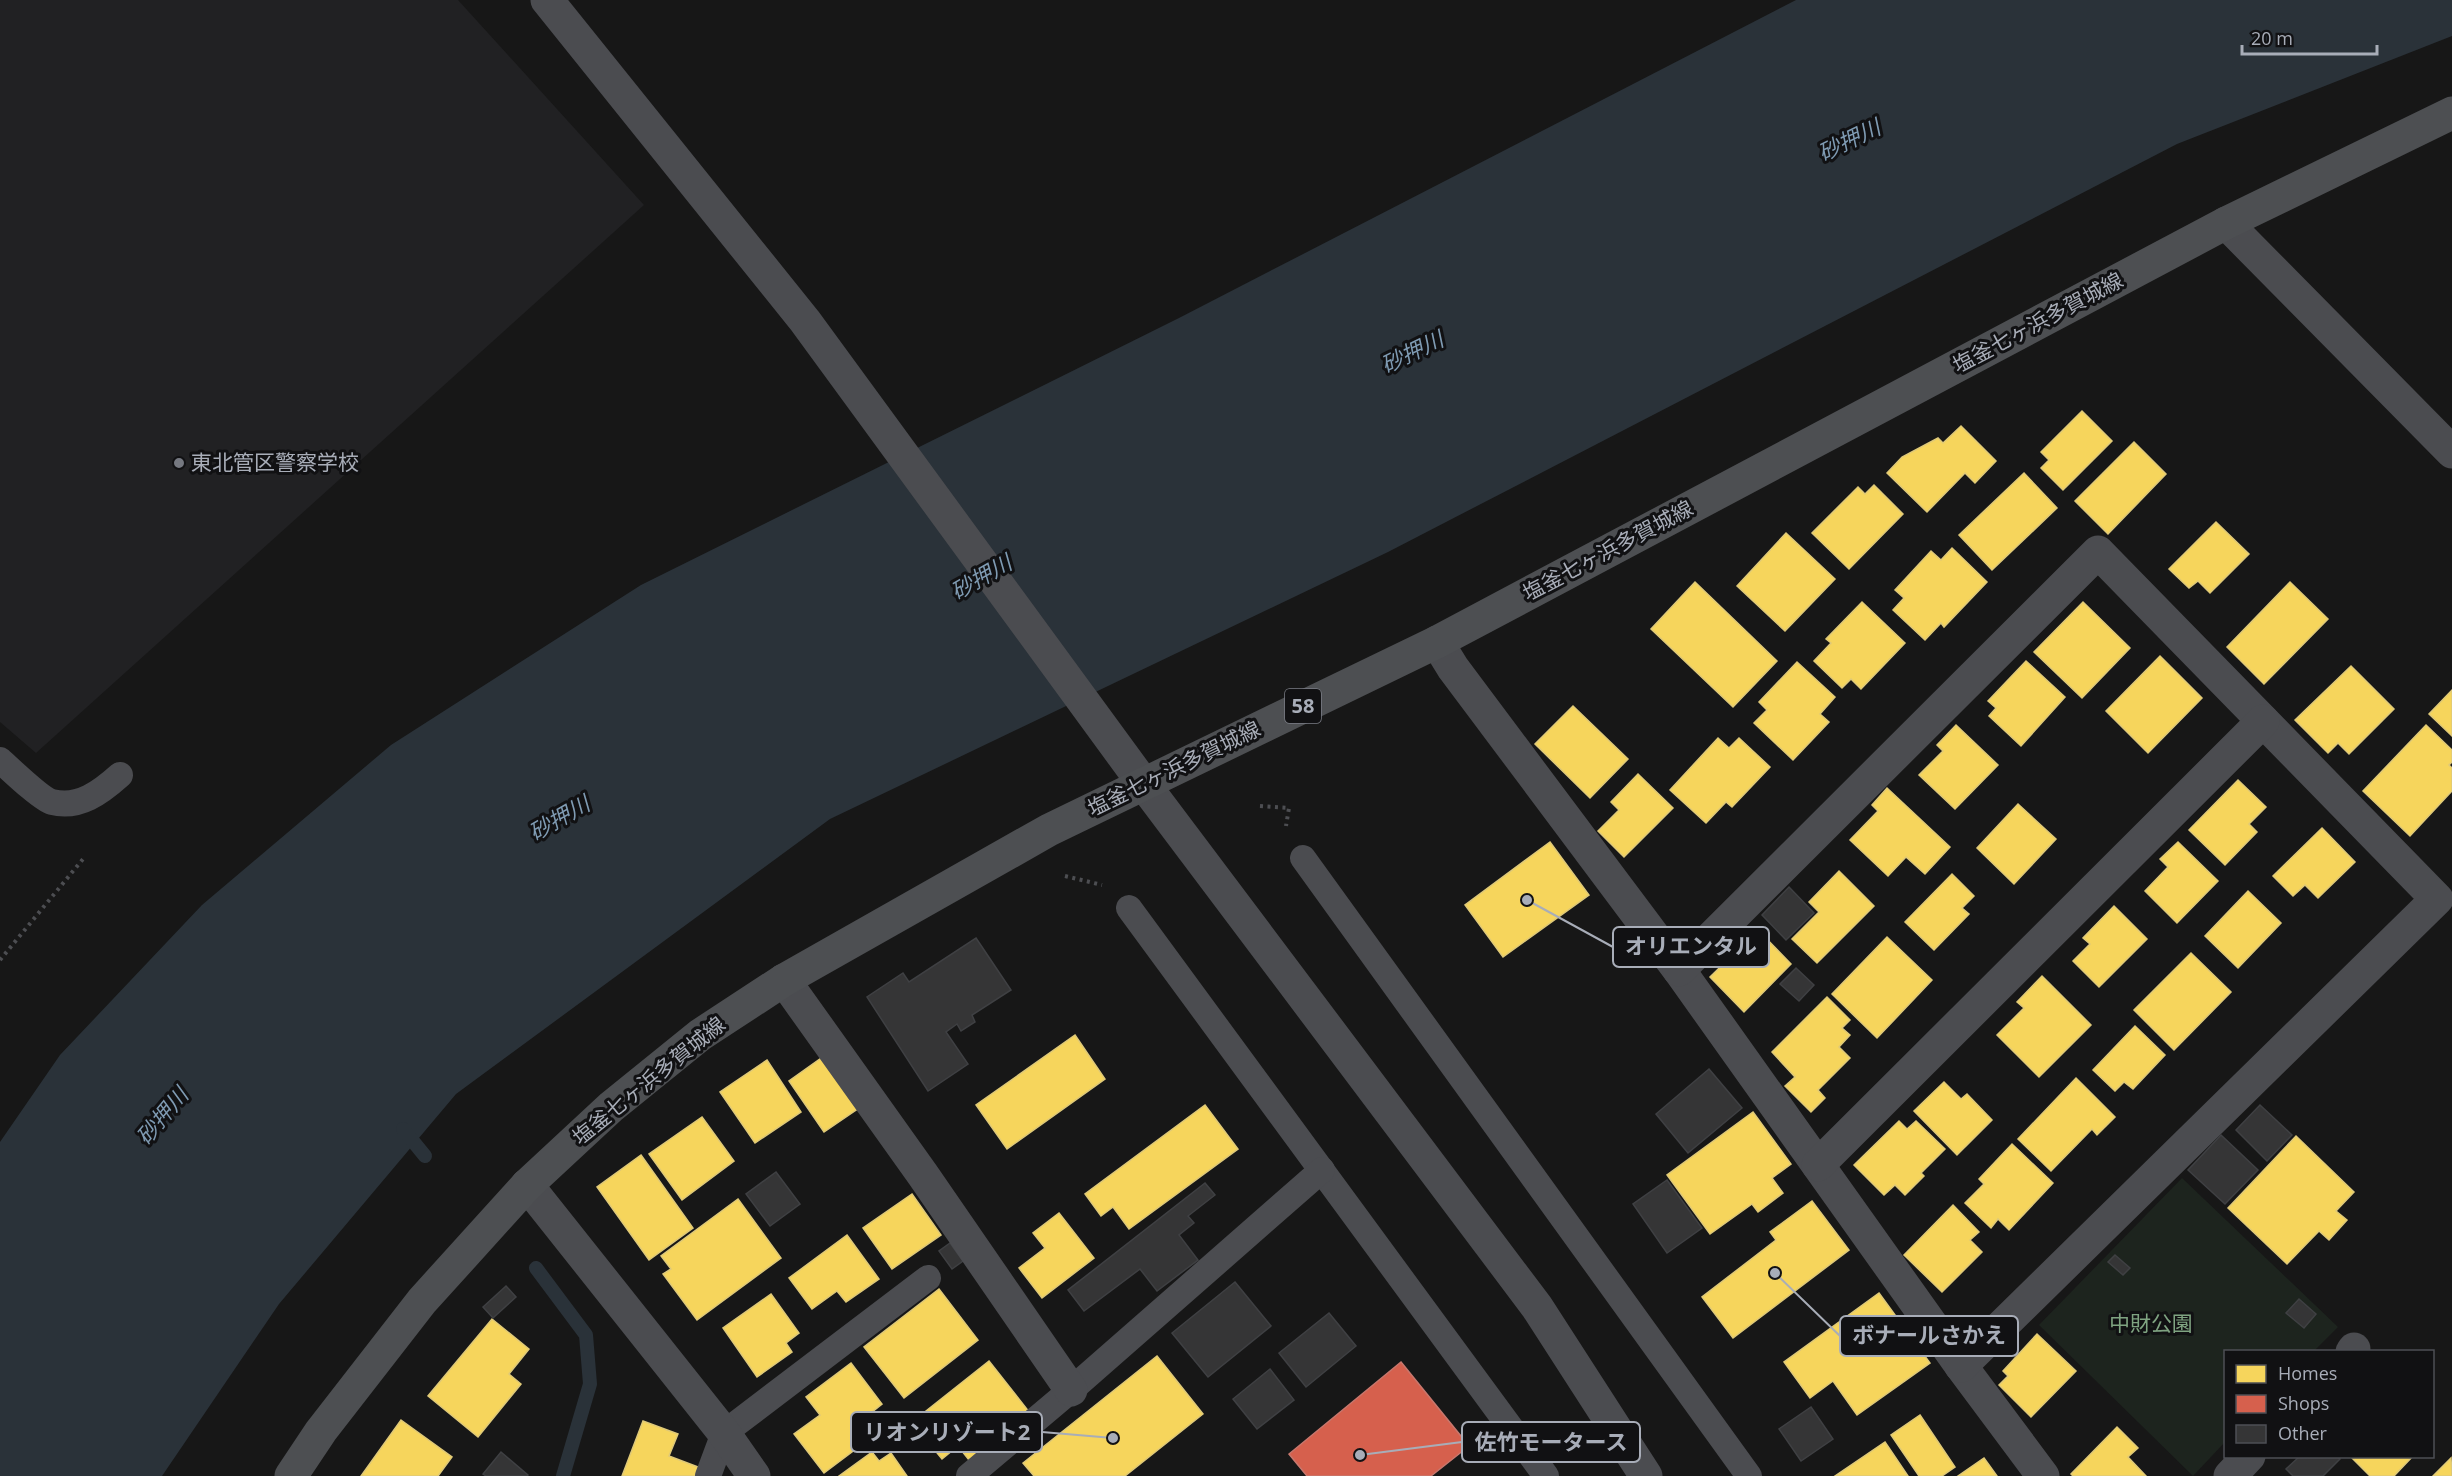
<svg xmlns="http://www.w3.org/2000/svg" width="2452" height="1476" font-family="'Open Sans','Noto Sans JP',sans-serif">
<style>
.built{fill:#212123}
.green{fill:#1d241e}
.water{fill:#2a3239}
.homes{fill:#f6d55c;stroke:#dfc978;stroke-width:1.5}
.shops{fill:#d6604d;stroke:#c8776d;stroke-width:1.5}
.lines{fill:none;stroke-linecap:round;stroke-linejoin:round}
.stream{stroke:#2a3239;stroke-width:14}
.building{fill:#353536;stroke:#3f4043;stroke-width:1.5}
.path{stroke:#4d4e52;stroke-width:4;stroke-dasharray:3 4.5;stroke-linecap:butt}
.service{stroke:#4b4c50;stroke-width:26}
.minor{stroke:#4b4c50;stroke-width:33}
.tertiary{stroke:#4b4c50;stroke-width:33}
.primary{stroke:#4d4f52;stroke-width:33}
.poi-dot{fill:#757880;stroke:#111113;stroke-width:2}
.labels{text-anchor:middle;stroke-width:6;stroke-linejoin:round;paint-order:stroke}
.shield{fill:#111113;stroke:#7b7e86;stroke-width:1.5}
.shield-label{font-size:20px;font-weight:bold;fill:#a8adb8}
.street-label{font-size:21px;fill:#a8adb8;stroke:#111113}
.poi-label{font-size:21px;fill:#a8adb8;stroke:#111113;text-anchor:start}
.park-label{font-size:21px;fill:#7fa381;stroke:#111113}
.water-label{font-size:22px;font-style:italic;fill:#7f9bb3;stroke:#111113}
.leader{fill:none;stroke:#a8adb8;stroke-width:2}
.callout-dot{fill:#a8adb8;stroke:#111113;stroke-width:2}
.callout{fill:#111113;stroke:#a8adb8;stroke-width:2}
.callout-label{font-size:22px;text-anchor:middle;font-weight:bold;fill:#a8adb8}
</style>
<rect width="100%" height="100%" fill="#171717"/>
<polygon class="built" points="0,0 458,0 644,205 36,753 0,722"/>
<polygon class="green" points="2182,1178 2338,1327 2314,1351 2226,1352 2225,1442 2193,1476 2039,1325"/>
<polygon class="water" points="1796,0 2452,0 2452,36 2177,144 1388,552 830,819 456,1094 279,1304 162,1476 0,1476 0,1142 60,1055 202,905 391,745 641,585 1179,318"/>
<g class="homes">
<polygon points="2082,411 2112,441 2063,490 2041,468 2049,460 2041,452"/>
<polygon points="1961,426 1996,461 1975,483 1965,473 1927,512 1887,473 1902,457 1938,438 1943,443"/>
<polygon points="2134,442 2166,474 2108,534 2075,501"/>
<polygon points="2024,473 2057,508 1992,570 1959,535"/>
<polygon points="1874,485 1903,514 1849,569 1812,533 1858,487 1865,494"/>
<polygon points="2216,522 2249,554 2210,593 2198,581 2189,588 2169,569"/>
<polygon points="1786,533 1835,579 1785,631 1737,586"/>
<polygon points="1952,548 1987,582 1944,627 1941,623 1925,640 1893,610 1904,598 1895,590 1931,551 1941,560"/>
<polygon points="1695,582 1777,661 1733,707 1651,629"/>
<polygon points="2290,582 2328,619 2264,684 2227,647"/>
<polygon points="1862,602 1905,643 1861,689 1851,679 1842,688 1814,661 1831,643 1826,639"/>
<polygon points="2083,602 2130,648 2082,698 2034,652"/>
<polygon points="2160,656 2202,698 2148,753 2106,711"/>
<polygon points="2026,661 2065,697 2021,746 1989,716 1996,708 1988,701"/>
<polygon points="1797,662 1835,697 1820,714 1829,722 1793,760 1754,723 1767,710 1759,702"/>
<polygon points="2351,666 2394,709 2349,754 2338,743 2328,753 2295,720"/>
<polygon points="2452,690 2452,736 2429,714"/>
<polygon points="1573,706 1628,759 1590,798 1535,744"/>
<polygon points="1956,725 1998,765 1955,809 1919,775 1943,751 1937,745"/>
<polygon points="2426,725 2452,750 2452,762 2449,765 2452,768 2452,791 2410,836 2363,791"/>
<polygon points="1718,738 1729,748 1739,738 1770,767 1732,807 1726,802 1706,823 1670,790"/>
<polygon points="1638,774 1673,808 1624,857 1598,831 1619,810 1611,802"/>
<polygon points="2238,780 2266,807 2249,824 2257,832 2225,865 2189,830"/>
<polygon points="1887,788 1950,847 1925,874 1906,857 1888,876 1850,840 1878,811 1872,805"/>
<polygon points="2018,804 2056,839 2014,884 1977,848"/>
<polygon points="2322,828 2355,862 2318,898 2305,885 2293,896 2273,876"/>
<polygon points="1550,842 1589,895 1503,957 1465,905"/>
<polygon points="2178,842 2218,881 2177,923 2145,891 2168,867 2160,859"/>
<polygon points="1839,871 1874,906 1817,963 1792,939 1819,912 1809,902"/>
<polygon points="1952,874 1974,896 1962,908 1969,914 1934,950 1905,922"/>
<polygon points="2248,891 2281,923 2238,968 2205,936"/>
<polygon points="2114,906 2147,939 2099,987 2073,961 2090,944 2083,938"/>
<polygon points="1758,930 1791,964 1744,1012 1710,977"/>
<polygon points="1887,937 1932,980 1877,1038 1832,994"/>
<polygon points="2191,953 2231,992 2174,1050 2134,1010"/>
<polygon points="2042,976 2091,1025 2039,1077 1997,1035 2024,1008 2017,1002"/>
<polygon points="1827,997 1850,1020 1842,1028 1850,1035 1839,1047 1850,1058 1818,1090 1825,1098 1811,1112 1785,1086 1795,1077 1772,1052"/>
<polygon points="2135,1026 2165,1055 2133,1089 2124,1082 2115,1091 2093,1070"/>
<polygon points="1075,1035 1105,1079 1007,1149 976,1105"/>
<polygon points="824,1056 859,1108 824,1132 789,1081"/>
<polygon points="767,1060 801,1112 755,1143 720,1092"/>
<polygon points="2076,1078 2115,1117 2097,1135 2092,1129 2051,1171 2018,1139"/>
<polygon points="1944,1082 1961,1099 1967,1094 1992,1120 1957,1155 1914,1111"/>
<polygon points="1205,1105 1238,1149 1129,1229 1113,1207 1101,1216 1085,1194"/>
<polygon points="1753,1112 1791,1164 1772,1178 1783,1193 1758,1212 1752,1204 1710,1234 1667,1175"/>
<polygon points="702,1117 734,1161 682,1200 649,1154"/>
<polygon points="1899,1121 1907,1129 1916,1121 1945,1149 1921,1173 1924,1176 1905,1195 1895,1185 1884,1195 1854,1165"/>
<polygon points="2296,1136 2354,1192 2336,1211 2347,1220 2329,1240 2319,1231 2287,1264 2228,1208"/>
<polygon points="2012,1144 2053,1183 2009,1230 1998,1219 1991,1228 1965,1203 1984,1184 1979,1179"/>
<polygon points="641,1155 693,1228 649,1260 597,1187"/>
<polygon points="912,1194 941,1235 892,1269 863,1228"/>
<polygon points="738,1199 781,1258 697,1320 663,1274 671,1269 661,1256"/>
<polygon points="1812,1201 1849,1250 1733,1338 1702,1297 1776,1240 1770,1232"/>
<polygon points="1953,1205 1979,1232 1970,1240 1982,1252 1942,1292 1904,1255"/>
<polygon points="1059,1213 1094,1258 1042,1298 1019,1268 1045,1248 1033,1233"/>
<polygon points="847,1235 879,1279 846,1302 837,1291 812,1309 789,1278"/>
<polygon points="939,1289 978,1340 904,1398 864,1347"/>
<polygon points="1879,1293 1930,1363 1857,1415 1833,1381 1810,1398 1784,1362"/>
<polygon points="771,1294 799,1333 786,1343 792,1352 757,1377 723,1328"/>
<polygon points="492,1319 529,1349 509,1374 521,1384 478,1437 428,1396"/>
<polygon points="2037,1334 2076,1371 2031,1417 1999,1385 2008,1376 2003,1371"/>
<polygon points="1157,1356 1203,1414 1125,1476 1034,1476 1023,1463"/>
<polygon points="989,1361 1030,1413 969,1460 958,1446 942,1459 912,1422"/>
<polygon points="851,1363 882,1404 857,1424 869,1439 824,1473 794,1434 820,1415 806,1397"/>
<polygon points="1920,1415 1955,1467 1942,1476 1919,1476 1891,1435"/>
<polygon points="401,1420 452,1457 438,1476 361,1476"/>
<polygon points="643,1421 678,1434 669,1456 698,1467 695,1476 622,1476"/>
<polygon points="2117,1427 2138,1448 2128,1457 2146,1476 2073,1476 2071,1474"/>
<polygon points="1885,1442 1908,1476 1835,1476"/>
<polygon points="872,1452 879,1461 891,1453 907,1476 839,1476"/>
<polygon points="2350,1456 2413,1456 2394,1476 2370,1476"/>
<polygon points="1984,1458 1997,1476 1958,1476"/>
<polygon points="2451,1458 2452,1476 2433,1476"/>
</g>
<polygon class="shops" points="1401,1362 1469,1446 1431,1476 1307,1476 1289,1454"/>
<g class="lines">
<g class="stream">
<polyline points="403,1129 425,1156"/>
<polyline points="536,1268 586,1335 590,1384 563,1476"/>
</g>
</g>
<g class="building">
<polygon points="1789,887 1814,913 1786,940 1762,915"/>
<polygon points="976,938 1011,990 972,1015 975,1022 961,1031 957,1024 946,1032 968,1064 928,1091 867,997 903,973 909,982"/>
<polygon points="1796,968 1814,985 1799,1001 1780,984"/>
<polygon points="1709,1069 1742,1108 1688,1153 1656,1114"/>
<polygon points="2260,1105 2292,1135 2267,1161 2236,1130"/>
<polygon points="2221,1135 2258,1170 2225,1204 2188,1170"/>
<polygon points="776,1172 800,1204 770,1226 746,1194"/>
<polygon points="1667,1180 1702,1228 1667,1253 1633,1204"/>
<polygon points="1205,1183 1215,1195 1188,1216 1194,1223 1179,1235 1198,1260 1157,1291 1140,1269 1084,1311 1068,1290"/>
<polygon points="950,1243 963,1261 952,1269 939,1251"/>
<polygon points="2115,1255 2130,1268 2123,1275 2108,1262"/>
<polygon points="1235,1282 1271,1326 1208,1377 1172,1333"/>
<polygon points="506,1286 516,1297 493,1318 483,1307"/>
<polygon points="2299,1299 2316,1314 2304,1328 2286,1313"/>
<polygon points="1329,1313 1356,1346 1306,1387 1279,1353"/>
<polygon points="1270,1369 1294,1400 1257,1429 1233,1399"/>
<polygon points="1811,1407 1833,1439 1801,1461 1779,1429"/>
<polygon points="501,1452 528,1475 527,1476 486,1476 483,1474"/>
<polygon points="2300,1456 2337,1456 2340,1459 2323,1476 2293,1476 2286,1469"/>
</g>
<g class="lines">
<g class="path">
<polyline points="1260,806 1289,808 1286,826"/>
<polyline points="1065,876 1102,885"/>
<polyline points="0,960 83,859"/>
</g>
<g class="service">
<path d="M0,760C10,769 41,799 52,802C79,809 101,792 120,775"/>
<polyline points="1303,858 1749,1476"/>
<polyline points="1129,908 1546,1476"/>
<polyline points="708,1476 724,1433 928,1278"/>
<polyline points="969,1476 1071,1390 1322,1170"/>
</g>
<g class="minor">
<polyline points="2226,223 2452,452"/>
<polyline points="1437,642 1453,668 1679,970 1961,1366 2043,1476"/>
<polyline points="1679,970 2098,552 2437,899 1961,1366"/>
<polyline points="784,980 923,1175 1071,1390"/>
<polyline points="1818,1165 2263,721"/>
<polyline points="527,1185 724,1433 754,1476"/>
<polyline points="2352,1352 2354,1349"/>
<polyline points="2230,1476 2249,1456"/>
</g>
<polyline class="tertiary" points="547,0 805,321 1143,783 1537,1307 1646,1476"/>
<polyline class="primary" points="291,1476 321,1431 422,1301 527,1185 611,1107 700,1035 784,980 1049,830 1437,642 2226,223 2452,113"/>
</g>
<circle class="poi-dot" cx="179" cy="463" r="6"/>
<g class="labels">
<rect class="shield" x="1285" y="689" width="36" height="34" rx="4.5"/>
<g class="shield-label">
<text x="1303" y="713">58</text>
</g>
<g class="street-label">
<text transform="translate(2038 323) rotate(-28)" y="7">塩釜七ヶ浜多賀城線</text>
<text transform="translate(1608 551) rotate(-28)" y="7">塩釜七ヶ浜多賀城線</text>
<text transform="translate(1174 769) rotate(-26)" y="7">塩釜七ヶ浜多賀城線</text>
<text transform="translate(649 1081) rotate(-39)" y="7">塩釜七ヶ浜多賀城線</text>
</g>
<g class="poi-label">
<text x="191" y="470">東北管区警察学校</text>
</g>
<g class="park-label">
<text x="2151" y="1331">中財公園</text>
</g>
<g class="water-label">
<text transform="translate(1849 140) rotate(-26)" y="8">砂押川</text>
<text transform="translate(1412 352) rotate(-26)" y="8">砂押川</text>
<text transform="translate(981 577) rotate(-30)" y="8">砂押川</text>
<text transform="translate(559 818) rotate(-30)" y="8">砂押川</text>
<text transform="translate(162 1116) rotate(-50)" y="8">砂押川</text>
</g>
</g>
<path class="leader" d="M1527 900L1613 947M1775 1273L1840 1336M1113 1438L1042 1432M1360 1455L1462 1442"/>
<g class="callout-dot">
<circle cx="1527" cy="900" r="6"/>
<circle cx="1775" cy="1273" r="6"/>
<circle cx="1113" cy="1438" r="6"/>
<circle cx="1360" cy="1455" r="6"/>
</g>
<g class="callout">
<rect x="1613" y="927" width="156" height="40" rx="6"/>
<rect x="1840" y="1316" width="178" height="40" rx="6"/>
<rect x="851" y="1412" width="191" height="40" rx="6"/>
<rect x="1462" y="1422" width="178" height="40" rx="6"/>
</g>
<g class="callout-label">
<text x="1691" y="954">オリエンタル</text>
<text x="1929" y="1343">ボナールさかえ</text>
<text x="947" y="1440">リオンリゾート2</text>
<text x="1551" y="1450">佐竹モータース</text>
</g>
<rect x="2224" y="1350" width="210" height="108" fill="#111113" stroke="#4d4f55" stroke-width="1.5"/>
<rect x="2236" y="1365" width="30" height="18" fill="#f6d55c" stroke="#4d4f55" stroke-width="1.5"/>
<text x="2278" y="1380" font-size="18" fill="#a8adb8">Homes</text>
<rect x="2236" y="1395" width="30" height="18" fill="#d6604d" stroke="#4d4f55" stroke-width="1.5"/>
<text x="2278" y="1410" font-size="18" fill="#a8adb8">Shops</text>
<rect x="2236" y="1425" width="30" height="18" fill="#353536" stroke="#4d4f55" stroke-width="1.5"/>
<text x="2278" y="1440" font-size="18" fill="#a8adb8">Other</text>
<path d="M2242 45v9h135v-9" fill="none" stroke="#a8adb8" stroke-width="3"/>
<text x="2251" y="45" font-size="18" fill="#a8adb8" stroke="#111113" stroke-width="4.5" paint-order="stroke">20 m</text>
</svg>
